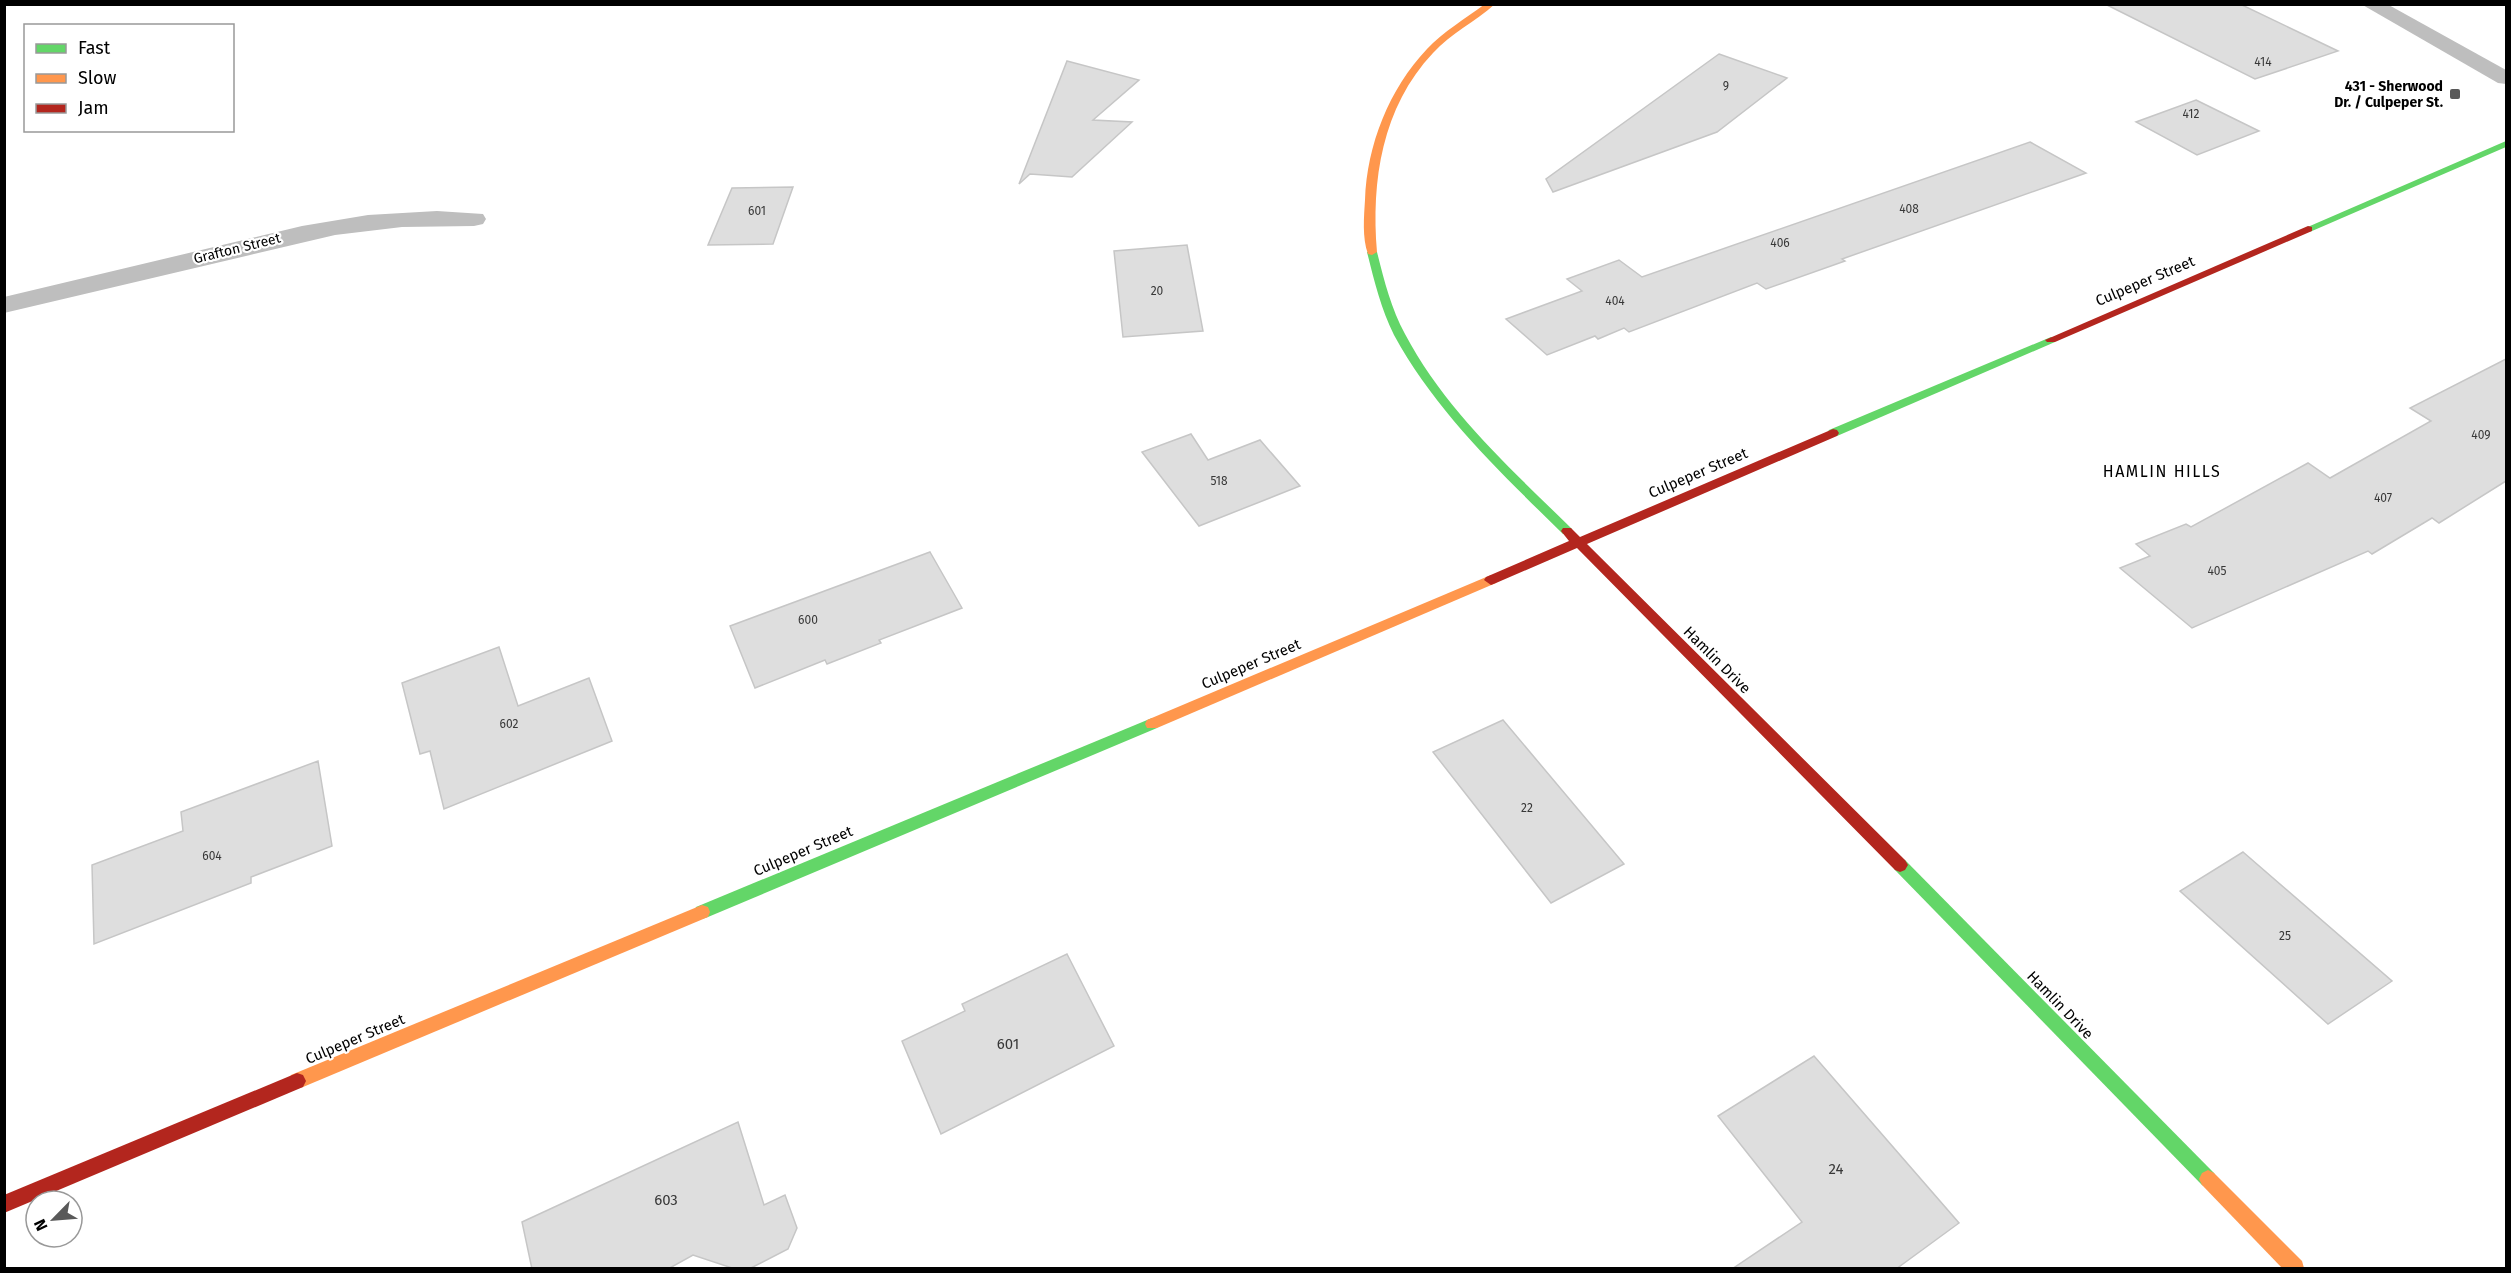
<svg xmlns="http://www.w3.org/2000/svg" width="2511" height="1273" font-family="'Fira Sans',sans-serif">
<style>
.building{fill:#dedede;stroke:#c6c6c6;stroke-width:1.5}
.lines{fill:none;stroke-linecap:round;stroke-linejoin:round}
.street{fill:#bebebe;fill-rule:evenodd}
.fast{fill:#63d668;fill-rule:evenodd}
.slow{fill:#ff974d;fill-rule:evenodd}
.jam{fill:#b3261e;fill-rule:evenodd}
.poi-dot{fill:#595959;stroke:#fff;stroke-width:2}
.labels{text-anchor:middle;stroke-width:4.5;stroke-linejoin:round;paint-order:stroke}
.number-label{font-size:12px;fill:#383838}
.far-poi-label{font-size:14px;font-weight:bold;fill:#000;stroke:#fff;text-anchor:end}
.far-street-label{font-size:14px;fill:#000;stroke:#fff}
.street-label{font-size:15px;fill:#000;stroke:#fff}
.near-number-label{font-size:15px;fill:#383838}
.neighbourhood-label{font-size:16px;letter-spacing:1.5px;fill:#000;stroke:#fff}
</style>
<rect width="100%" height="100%" fill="#fff"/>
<g class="building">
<polygon points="2105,4 2240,4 2338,51 2255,79"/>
<polygon points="1719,54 1787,78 1717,132 1553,192 1546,179"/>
<polygon points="1067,61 1139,80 1093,120 1132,122 1072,177 1030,174 1019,184"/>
<polygon points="2196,100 2259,131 2197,155 2136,122"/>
<polygon points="2030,142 2086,173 1842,259 1845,261 1766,289 1757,283 1629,332 1624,328 1598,339 1595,336 1547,355 1506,319 1582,291 1567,279 1619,260 1642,277"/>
<polygon points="793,187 773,244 708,245 732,188"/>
<polygon points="1187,245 1203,331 1123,337 1114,251"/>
<polygon points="2506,359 2506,481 2439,523 2432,518 2372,554 2368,551 2192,628 2120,568 2150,556 2136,544 2186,524 2191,527 2308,463 2330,478 2431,421 2410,408"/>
<polygon points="1191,434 1208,460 1260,440 1300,486 1199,526 1142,452"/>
<polygon points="930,552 962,608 879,640 881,643 827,664 825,660 755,688 730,626"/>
<polygon points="499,647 518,706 589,678 612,741 444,809 430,751 420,754 402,683"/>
<polygon points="1503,720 1624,864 1551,903 1433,752"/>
<polygon points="318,761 332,846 251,877 251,883 94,944 92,865 183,831 181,812"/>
<polygon points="2243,852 2392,981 2328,1024 2180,891"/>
<polygon points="1067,954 1114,1046 941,1134 902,1041 965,1011 962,1004"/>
<polygon points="1814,1056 1959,1223 1896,1269 1732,1269 1802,1222 1718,1116"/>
<polygon points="738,1122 764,1205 785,1195 797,1228 788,1249 749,1269 735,1269 693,1255 668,1269 532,1269 522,1222"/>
</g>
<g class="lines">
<g class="street">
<polygon points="2361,4 2387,4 2506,70 2506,84 2498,83"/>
<polygon points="437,211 483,214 486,219 483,224 474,226 402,227 335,235 4,313 4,297 302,226 368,215"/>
</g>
<g class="fast">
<polygon points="2506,141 2506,147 2312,231 2308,232 2303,229"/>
<path d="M1372,249L1377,252C1384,280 1391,308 1405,334C1445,410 1511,469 1571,528L1573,531L1571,534H1563C1501,473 1436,412 1394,335C1381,309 1374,280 1367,252Z"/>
<polygon points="2051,337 2055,338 2055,342 1837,436 1829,436 1827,433 1829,430"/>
<polygon points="1152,718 1157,720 1159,724 1157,728 708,917 702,919 696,917 694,912 696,907"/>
<polygon points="1900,858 1905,860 2214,1173 2217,1179 2214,1185 2208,1188 2202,1185 1895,870 1892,865 1895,860"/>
</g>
<g class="slow">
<path d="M1485,4H1495C1475,22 1451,33 1433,53C1382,107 1371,181 1377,252L1372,255L1368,254C1362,238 1364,216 1365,200C1367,145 1389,89 1427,49C1444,31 1465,19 1485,4Z"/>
<polygon points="1491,575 1496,577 1498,580 1496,583 1157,728 1147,728 1145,724 1147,720"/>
<polygon points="702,905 708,907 710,912 708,917 303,1087 297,1089 291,1087 288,1081 291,1075"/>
<polygon points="2208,1170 2214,1173 2302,1261 2304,1268 2282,1268 2202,1185 2199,1179 2202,1173"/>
</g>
<g class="jam">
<polygon points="2308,226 2312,227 2312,231 2055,342 2047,342 2045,340"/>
<polygon points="1833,429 1837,430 1839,433 1837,436 1587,544 1905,860 1908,865 1905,870 1900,872 1895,870 1577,548 1496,583 1491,585 1484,580 1486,577 1569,541 1561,531 1563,528 1571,528 1580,537"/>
<polygon points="297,1073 303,1075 306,1081 303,1087 4,1213 4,1195"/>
</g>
</g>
<rect class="poi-dot" x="2449" y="88" width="12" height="12" rx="3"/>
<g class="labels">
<g class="number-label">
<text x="2263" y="66">414</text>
<text x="1726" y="90">9</text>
<text x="2191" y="118">412</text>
<text x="1909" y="213">408</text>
<text x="757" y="215">601</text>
<text x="1780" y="247">406</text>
<text x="1157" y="295">20</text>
<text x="1615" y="305">404</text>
<text x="2481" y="439">409</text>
<text x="1219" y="485">518</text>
<text x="2383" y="502">407</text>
<text x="2217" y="575">405</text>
<text x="808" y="624">600</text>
<text x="509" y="728">602</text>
<text x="1527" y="812">22</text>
<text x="212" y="860">604</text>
<text x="2285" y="940">25</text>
</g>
<g class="far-poi-label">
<text x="2443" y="91">431 - Sherwood<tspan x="2443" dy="16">Dr. / Culpeper St.</tspan></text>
</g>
<g class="far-street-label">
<text transform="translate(237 248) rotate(-14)" y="5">Grafton Street</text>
</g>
<g class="street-label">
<text transform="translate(2145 281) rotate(-23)" y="5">Culpeper Street</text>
<text transform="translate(1698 473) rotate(-23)" y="5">Culpeper Street</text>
<text transform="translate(1717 660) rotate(45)" y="5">Hamlin Drive</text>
<text transform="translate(1251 664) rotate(-23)" y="5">Culpeper Street</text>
<text transform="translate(803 851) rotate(-23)" y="5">Culpeper Street</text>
<text transform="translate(2060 1005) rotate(46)" y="5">Hamlin Drive</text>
<text transform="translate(355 1039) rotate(-23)" y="5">Culpeper Street</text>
</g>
<g class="near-number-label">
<text x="1008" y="1049">601</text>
<text x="1836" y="1174">24</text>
<text x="666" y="1205">603</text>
</g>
<g class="neighbourhood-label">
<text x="2162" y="477">HAMLIN HILLS</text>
</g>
</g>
<rect width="2511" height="1273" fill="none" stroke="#000000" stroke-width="12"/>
<rect x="24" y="24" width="210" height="108" fill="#ffffff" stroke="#999999" stroke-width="1.5"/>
<rect x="36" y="44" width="30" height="9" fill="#63d668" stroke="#999999" stroke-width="1.5"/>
<text x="78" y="54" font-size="18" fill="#000000">Fast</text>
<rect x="36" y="74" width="30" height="9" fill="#ff974d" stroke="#999999" stroke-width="1.5"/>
<text x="78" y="84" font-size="18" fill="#000000">Slow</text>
<rect x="36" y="104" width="30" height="9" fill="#b3261e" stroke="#999999" stroke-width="1.5"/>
<text x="78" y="114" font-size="18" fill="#000000">Jam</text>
<g transform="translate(54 1219) rotate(245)"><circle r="28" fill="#ffffff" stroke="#999999" stroke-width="1.5"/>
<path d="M0-4.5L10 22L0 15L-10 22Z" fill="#595959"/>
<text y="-9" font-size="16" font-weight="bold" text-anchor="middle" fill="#000000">N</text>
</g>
</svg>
